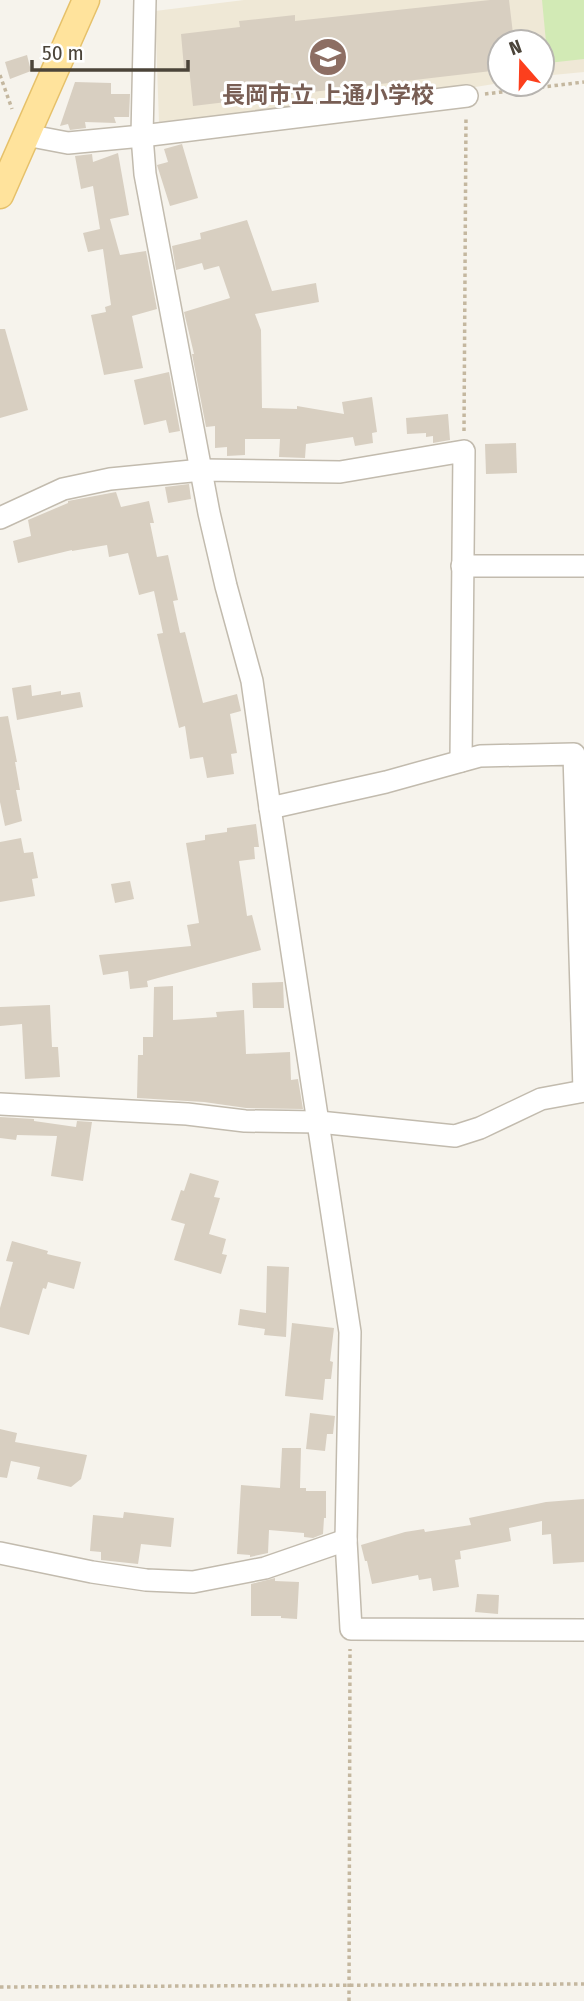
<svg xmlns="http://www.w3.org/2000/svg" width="584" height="2001" font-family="'Fira Sans Condensed','Noto Sans JP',sans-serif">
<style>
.education{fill:#efe8d6}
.green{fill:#d2eab5}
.building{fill:#d8cfc1}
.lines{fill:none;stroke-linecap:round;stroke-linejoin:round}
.minor-casing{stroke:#c2bbae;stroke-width:24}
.major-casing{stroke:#e6c16a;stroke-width:29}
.path{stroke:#c4b79f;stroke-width:3.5;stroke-dasharray:3.5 3.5;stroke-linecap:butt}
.minor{stroke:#fff;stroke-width:21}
.major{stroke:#ffe39c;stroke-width:26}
.labels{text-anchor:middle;stroke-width:6;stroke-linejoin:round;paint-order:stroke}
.education-label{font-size:23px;font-weight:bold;fill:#785e54;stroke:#fff}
</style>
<rect width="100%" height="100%" fill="#f6f3ec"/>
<polygon class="education" points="244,0 584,0 584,72 542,76 542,42 500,42 500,83 457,90 159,122 155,11"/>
<polygon class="green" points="542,0 584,0 584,59 548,63"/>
<g class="building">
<polygon points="490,0 509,0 514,42 500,42 500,70 193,106 189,67 184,68 181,34 240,27 239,21 295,15 295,21"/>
<polygon points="27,55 31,71 10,79 5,62"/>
<polygon points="75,82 111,83 111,94 130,94 129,117 114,117 116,123 85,122 86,128 70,130 68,124 60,126"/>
<polygon points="182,144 198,198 170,206 157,165 168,162 164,149"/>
<polygon points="118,153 129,215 110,219 120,255 146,251 157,309 132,316 143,368 104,375 91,315 106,312 105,307 111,305 103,249 88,252 83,233 100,229 93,186 81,189 75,156 92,154 93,162"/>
<polygon points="247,220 272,291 316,283 319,302 255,314 261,330 262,408 297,409 297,406 344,414 342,402 372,397 377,432 372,433 373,443 355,446 353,437 306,444 305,458 279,457 280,439 245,439 245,455 227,456 227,447 215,448 215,426 206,427 192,354 194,354 184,312 230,298 219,266 204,270 202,263 176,270 172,246 201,239 200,233"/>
<polygon points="0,329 5,329 28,410 0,418"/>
<polygon points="169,372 180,431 169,433 166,420 144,425 134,380"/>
<polygon points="448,414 450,440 433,443 433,436 426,437 426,433 407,434 406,418"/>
<polygon points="516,443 517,473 486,474 485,444"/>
<polygon points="189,484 191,499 168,503 165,487"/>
<polygon points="116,492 121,507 149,501 154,523 150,523 157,557 168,555 178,600 173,601 180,633 185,632 203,703 237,694 241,711 230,714 237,753 231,754 234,774 207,778 203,757 190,759 185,726 179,728 157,634 163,633 154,591 139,595 128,553 109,557 107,545 72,551 72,550 18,563 13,541 31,536 28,520 68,503 68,501"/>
<polygon points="31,685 32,696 61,691 61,695 80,692 83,707 17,720 12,688"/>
<polygon points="8,716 17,762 15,762 20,790 16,790 22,821 5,826 0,802 0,717"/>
<polygon points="256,824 259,847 254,847 255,859 239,861 247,916 252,915 261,950 147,981 148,987 130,989 128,971 103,975 99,955 191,946 187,925 199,923 186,843 205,840 205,835 227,832 227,828"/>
<polygon points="21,838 24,853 33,852 38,878 32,879 35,896 0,902 0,842"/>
<polygon points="130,881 134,899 115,903 111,884"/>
<polygon points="283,982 284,1008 253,1008 252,983"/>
<polygon points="173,986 173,1020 217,1017 216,1012 244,1010 246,1054 290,1052 291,1080 298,1079 303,1109 246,1108 204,1102 137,1098 138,1055 143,1055 143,1037 153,1037 154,987"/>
<polygon points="50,1005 52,1047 58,1047 60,1077 25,1079 22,1024 0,1026 0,1007"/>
<polygon points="0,1117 34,1119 34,1121 76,1127 77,1121 92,1122 83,1181 51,1176 57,1136 17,1135 16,1140 0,1138"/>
<polygon points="190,1173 219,1181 214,1197 220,1198 209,1234 226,1239 222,1254 227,1255 221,1274 174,1260 185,1224 171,1220 181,1190 184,1191"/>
<polygon points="12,1241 48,1251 47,1254 81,1262 74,1289 48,1282 46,1289 43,1288 29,1335 0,1327 0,1308 13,1262 6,1261"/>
<polygon points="267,1266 289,1267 286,1337 264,1335 265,1329 238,1325 240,1309 266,1313"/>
<polygon points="292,1323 334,1328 330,1361 333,1362 331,1379 325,1379 323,1400 285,1396"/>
<polygon points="310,1413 335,1416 333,1434 327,1434 325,1451 306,1449"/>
<polygon points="0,1429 17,1433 15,1442 87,1455 81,1479 71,1487 37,1479 40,1467 11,1461 7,1478 0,1477"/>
<polygon points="282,1448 301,1448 300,1488 306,1488 306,1491 326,1491 326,1518 324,1518 323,1534 313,1538 304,1537 304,1533 269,1530 268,1553 250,1557 250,1555 237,1554 241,1485 280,1488"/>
<polygon points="584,1499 584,1562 553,1564 551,1534 542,1535 542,1521 509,1528 511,1541 460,1551 461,1559 455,1560 459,1587 433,1591 431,1578 419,1580 418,1575 372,1584 367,1561 365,1561 361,1545 405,1532 424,1529 425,1532 471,1525 469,1518 546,1502"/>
<polygon points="124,1512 174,1518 171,1547 141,1544 138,1564 101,1560 101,1552 90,1551 93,1515 123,1518"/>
<polygon points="275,1578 275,1581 299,1582 297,1619 281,1618 281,1616 251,1616 251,1584"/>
<polygon points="477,1594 499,1595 498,1614 475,1612"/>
</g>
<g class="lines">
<defs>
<g id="minor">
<polyline points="145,0 142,136 145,174 209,513 226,586 252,681 270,808 350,1332 346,1540 351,1629 584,1630"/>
<polyline points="26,135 68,143 142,136 467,96"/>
<polyline points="0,518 63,489 110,479 202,470 340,472 464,451 461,761"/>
<polyline points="462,566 584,566"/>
<polyline points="270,808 386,782 480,756 574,754 584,1091"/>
<polyline points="0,1104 187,1114 245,1121 319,1122 455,1136 480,1128 541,1099 584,1091"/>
<polyline points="0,1553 92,1572 146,1580 193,1582 265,1568 346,1540"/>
</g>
<polyline id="major" points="0,195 86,0"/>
</defs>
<use href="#minor" class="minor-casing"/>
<use href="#major" class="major-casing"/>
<g class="path">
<polyline points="0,75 12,109"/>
<polyline points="485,94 584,82"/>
<polyline points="464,431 466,117"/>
<polyline points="0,1987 584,1984"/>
<polyline points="349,2001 350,1649"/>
</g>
<use href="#minor" class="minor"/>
<use href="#major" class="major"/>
</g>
<defs>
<symbol id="school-disc" viewBox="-11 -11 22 22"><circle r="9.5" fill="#8d6e63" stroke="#fff"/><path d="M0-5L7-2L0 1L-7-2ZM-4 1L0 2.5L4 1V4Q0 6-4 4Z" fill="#fff"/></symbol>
</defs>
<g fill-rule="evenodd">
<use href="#school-disc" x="306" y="35" width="44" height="44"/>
</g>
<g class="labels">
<g class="education-label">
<text x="328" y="103">長岡市立 上通小学校</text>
</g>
</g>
<g transform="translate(521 63) rotate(340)"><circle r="33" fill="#ffffff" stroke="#b7b4b0" stroke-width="2"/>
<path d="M0-5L12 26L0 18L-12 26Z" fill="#fc3f1d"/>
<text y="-10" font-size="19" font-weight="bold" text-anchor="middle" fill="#4b4439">N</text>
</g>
<path d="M32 60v10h156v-10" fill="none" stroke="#4b4439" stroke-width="3.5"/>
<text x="42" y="60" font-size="21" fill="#4b4439" stroke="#ffffff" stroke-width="5" paint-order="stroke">50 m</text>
</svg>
